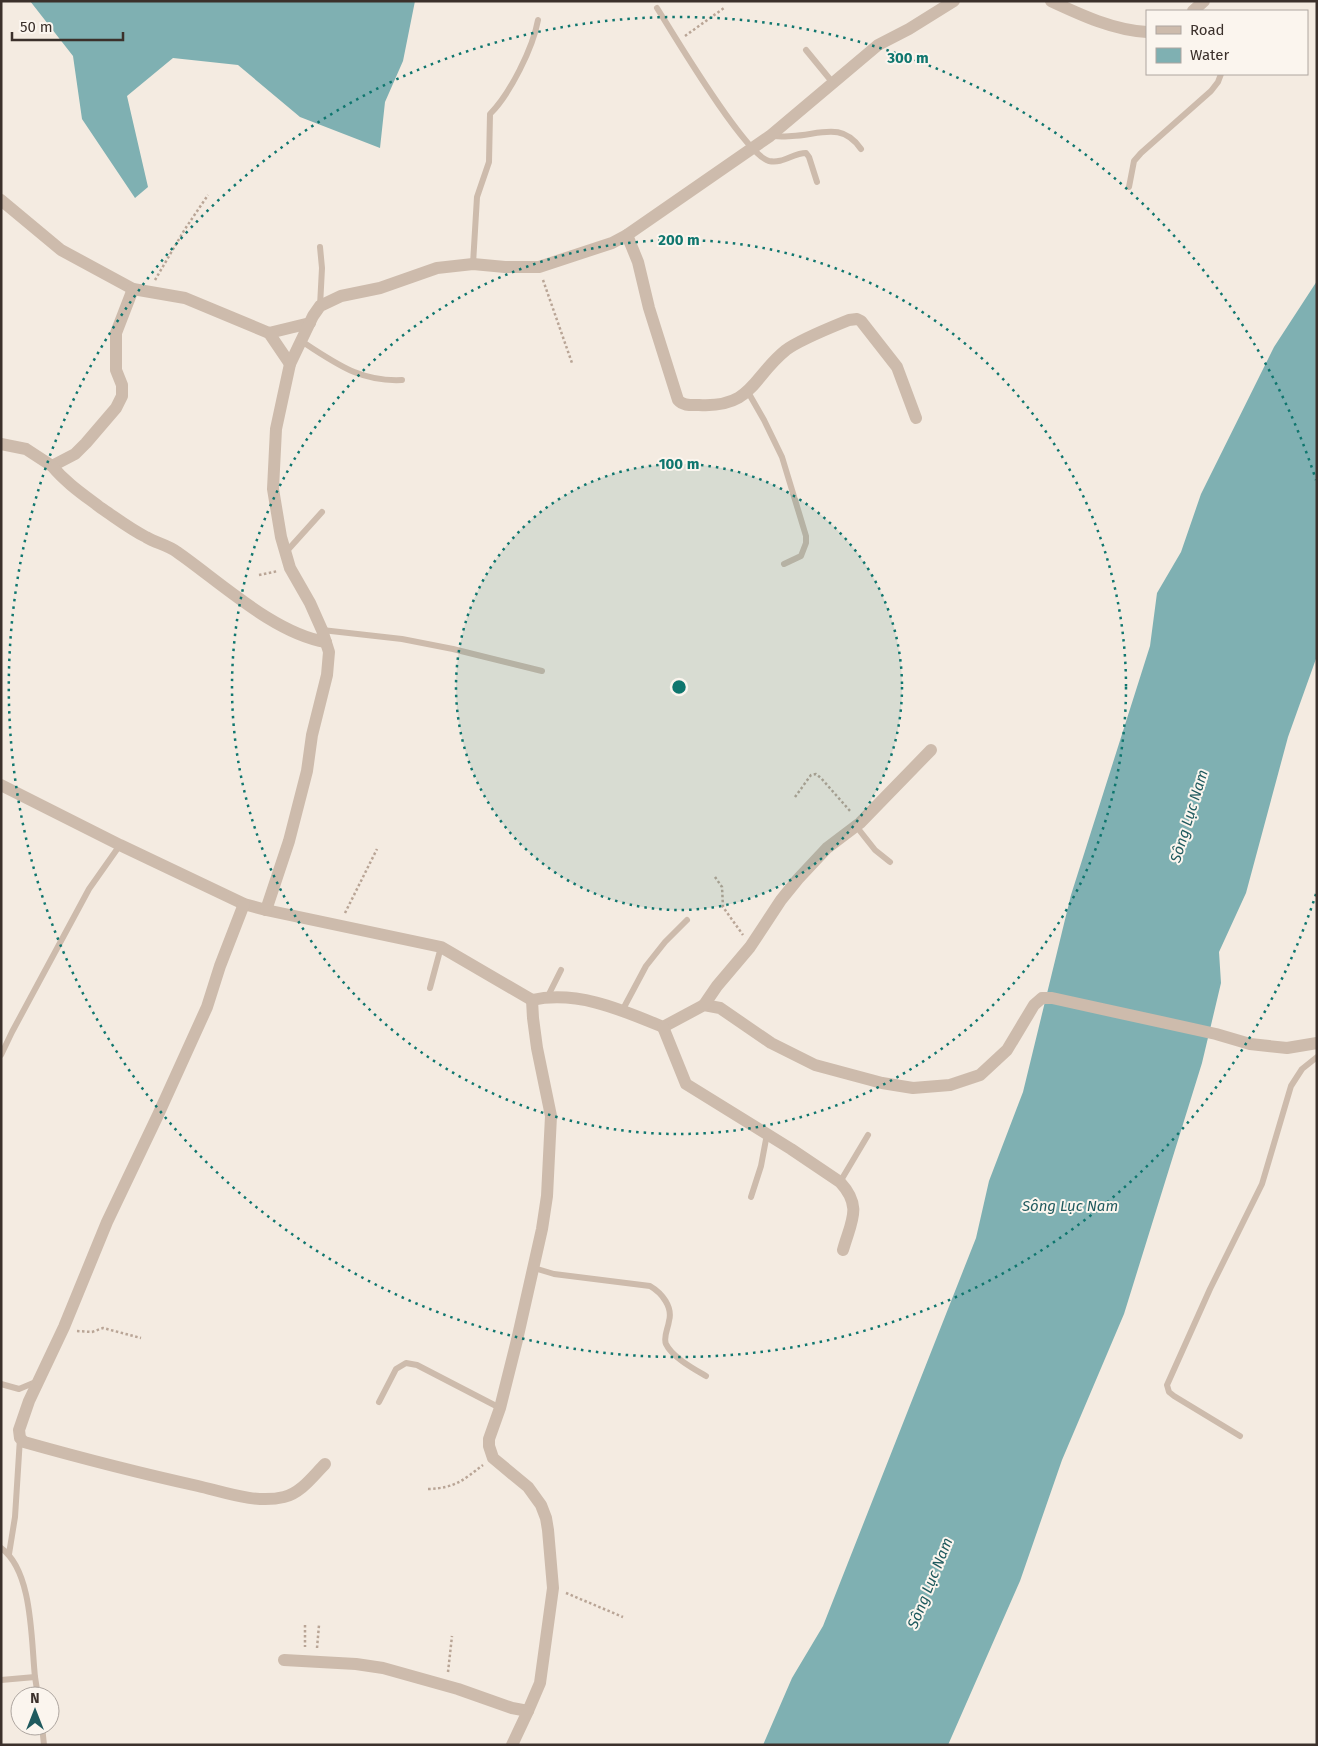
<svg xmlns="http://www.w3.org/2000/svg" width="1318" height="1746" font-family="'Fira Sans',sans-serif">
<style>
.water{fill:#7fb0b2}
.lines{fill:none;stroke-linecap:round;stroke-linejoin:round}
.path{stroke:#b9a596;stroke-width:2.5;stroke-dasharray:2.5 2.5;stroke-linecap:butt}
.lane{stroke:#cdbbac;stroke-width:6}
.street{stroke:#cdbbac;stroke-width:12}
.ring{fill:none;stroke:#0f766e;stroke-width:2.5;stroke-dasharray:2.5 5}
.labels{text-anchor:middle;stroke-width:4;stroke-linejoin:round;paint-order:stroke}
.water-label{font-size:15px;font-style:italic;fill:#1f5a5e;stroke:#fbf5ee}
.centre{fill:#0f766e;stroke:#fbf5ee;stroke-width:2.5}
.ring-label{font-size:15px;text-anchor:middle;font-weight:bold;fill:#0f766e;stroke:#fbf5ee;stroke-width:4;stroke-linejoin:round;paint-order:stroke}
</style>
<rect width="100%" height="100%" fill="#f4ebe1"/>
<g class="water">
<polygon points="30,1 415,1 403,61 385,102 380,148 300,117 238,65 173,58 127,96 148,187 135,198 82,119 73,56"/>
<polygon points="1317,281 1317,656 1288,737 1246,893 1219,952 1221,983 1202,1063 1124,1314 1062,1460 1020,1581 948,1745 763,1745 792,1678 823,1626 976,1238 989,1181 1023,1092 1071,895 1150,646 1157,593 1181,552 1201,494 1274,347"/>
</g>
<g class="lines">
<g class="path">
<polyline points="685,36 724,8"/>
<polyline points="155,280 185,229 208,195"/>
<polyline points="543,280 572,363"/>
<polyline points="259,575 278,571"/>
<polyline points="795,797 811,775 816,774 821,778 851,812"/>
<polyline points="715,877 722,887 723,907 743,935"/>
<polyline points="345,913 377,849"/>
<polyline points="77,1331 92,1332 103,1328 141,1338"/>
<path d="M428,1489C456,1488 463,1480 483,1465"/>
<polyline points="566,1593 623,1617"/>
<polyline points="305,1625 305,1647"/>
<polyline points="317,1648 319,1625"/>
<polyline points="448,1672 452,1636"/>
</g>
<g class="lane">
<path d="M657,8C674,35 745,155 769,161C783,164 793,153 806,153L809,157L817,182"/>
<polyline points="806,50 833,83"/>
<path d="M772,136C778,136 785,137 792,136C819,135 842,121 861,149"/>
<polyline points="1129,187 1134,161 1141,153 1211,91 1218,82 1221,74"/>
<polyline points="320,247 322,268 320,306"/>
<path d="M473,264L477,197L489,162L490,114C510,94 533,48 538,20"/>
<path d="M301,341C336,363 359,382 402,380"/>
<polyline points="748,392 764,420 782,457 806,536 806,543 801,556 784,564"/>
<polyline points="286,552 322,512"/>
<polyline points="322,630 402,639 453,649 542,671"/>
<polyline points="856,826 875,850 890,862"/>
<polyline points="430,988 441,947"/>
<polyline points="548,996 561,970"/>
<polyline points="622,1011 646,966 665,942 687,920"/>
<polyline points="1,1055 12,1032 89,889 120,845"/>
<polyline points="840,1182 868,1135"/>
<polyline points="751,1197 761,1166 767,1134"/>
<path d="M534,1268L554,1274L650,1286C662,1293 673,1307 669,1321C668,1329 663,1337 666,1344C672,1357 694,1369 706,1376"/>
<polyline points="1,1384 19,1389 38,1381"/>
<polyline points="379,1402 396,1369 406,1363 417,1365 500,1408"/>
<polyline points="1240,1436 1174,1396 1169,1392 1167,1385 1210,1289 1262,1184 1291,1086 1302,1069 1317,1057"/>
<path d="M1,1548C33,1571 31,1640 35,1677"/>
<polyline points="9,1554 15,1517 20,1438"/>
<polyline points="1,1680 35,1677 38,1696"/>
<polyline points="42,1726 44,1745"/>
</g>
<g class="street">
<path d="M1051,1C1081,15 1113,30 1147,32"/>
<polyline points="1193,11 1204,1"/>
<polyline points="1,200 61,250 133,289 185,298 269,333 310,323"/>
<path d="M627,235L638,262L649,308L678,400C683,406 691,405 699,405C753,408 752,377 786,350C801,339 832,327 849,320L857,319L861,321L897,367L916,418"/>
<polyline points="269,333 290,364"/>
<polyline points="1,444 26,449 52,466 75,454 86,443 116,408 122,396 122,385 116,370 116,333 133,289"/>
<path d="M52,466C66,483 84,495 101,508C116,518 130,529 146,537C156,543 168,545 177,552C220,582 275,634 326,642"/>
<path d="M1,785L120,845L244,904L266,910L441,947L532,1000C577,990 622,1010 663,1027L704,1005L720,1008L771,1043L815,1065L882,1083L913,1088L950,1085L980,1075L1007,1050L1034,1005L1042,998H1052L1216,1034L1250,1044L1287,1048L1317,1043"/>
<path d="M244,904L220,966L207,1007L158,1115L107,1222L64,1327L29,1401L19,1430L20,1438L24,1442C81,1458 139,1473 198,1486C224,1492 256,1504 284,1497C301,1493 313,1476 325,1464"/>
<polyline points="266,910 289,841 307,771 312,735 327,675 329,652 322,630 310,603 290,568 281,537 273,489 276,429 290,364 313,316 320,306 341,296 380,288 437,268 473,264 505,267 539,267 612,243 627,235 770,136 878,45 909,29 954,1"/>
<polyline points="704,1005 717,986 750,947 781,900 798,879 827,848 860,823 931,750"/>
<path d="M663,1027L686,1084L791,1149L840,1182C863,1207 851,1221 843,1250"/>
<polyline points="284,1660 356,1664 383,1668 458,1689 512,1708 528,1711 540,1683 553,1588 548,1530 546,1518 541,1505 528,1487 493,1458 489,1446 489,1439 500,1408 517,1340 542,1229 547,1196 551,1116 537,1048 533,1018 532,1000"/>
<polyline points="512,1745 528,1711"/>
</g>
</g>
<circle cx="679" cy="687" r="223" fill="#0f766e" fill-opacity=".12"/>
<g class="ring">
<circle cx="679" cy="687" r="223"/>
<circle cx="679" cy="687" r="447"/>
<path d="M1316 894A670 670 0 1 1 1316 480"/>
</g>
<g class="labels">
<g class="water-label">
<text transform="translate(1189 816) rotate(-73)" y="5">Sông Lục Nam</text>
<text x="1070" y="1211">Sông Lục Nam</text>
<text transform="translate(930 1583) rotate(-68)" y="5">Sông Lục Nam</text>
</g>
</g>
<circle cx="679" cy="687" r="8" class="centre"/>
<g class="ring-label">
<text x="908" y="63">300 m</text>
<text x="679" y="245">200 m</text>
<text x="679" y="469">100 m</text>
</g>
<rect width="1318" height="1746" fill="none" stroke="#3b302b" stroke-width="5"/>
<rect x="1146" y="10" width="162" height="65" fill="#fbf5ee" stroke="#aea6a0"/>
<rect x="1156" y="26" width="25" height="8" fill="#cdbbac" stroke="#aea6a0"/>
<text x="1190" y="35" font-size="15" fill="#3b302b">Road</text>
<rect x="1156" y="48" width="25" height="15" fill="#7fb0b2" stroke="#aea6a0"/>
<text x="1190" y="60" font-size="15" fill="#3b302b">Water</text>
<g transform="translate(35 1711)"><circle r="24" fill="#fbf5ee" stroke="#aea6a0"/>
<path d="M0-4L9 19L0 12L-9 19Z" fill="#1f5a5e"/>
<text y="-8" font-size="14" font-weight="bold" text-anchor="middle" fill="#3b302b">N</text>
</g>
<path d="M12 32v8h111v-8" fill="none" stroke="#3b302b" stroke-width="2.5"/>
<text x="20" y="32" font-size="15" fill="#3b302b" stroke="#fbf5ee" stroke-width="4" paint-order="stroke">50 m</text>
</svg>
